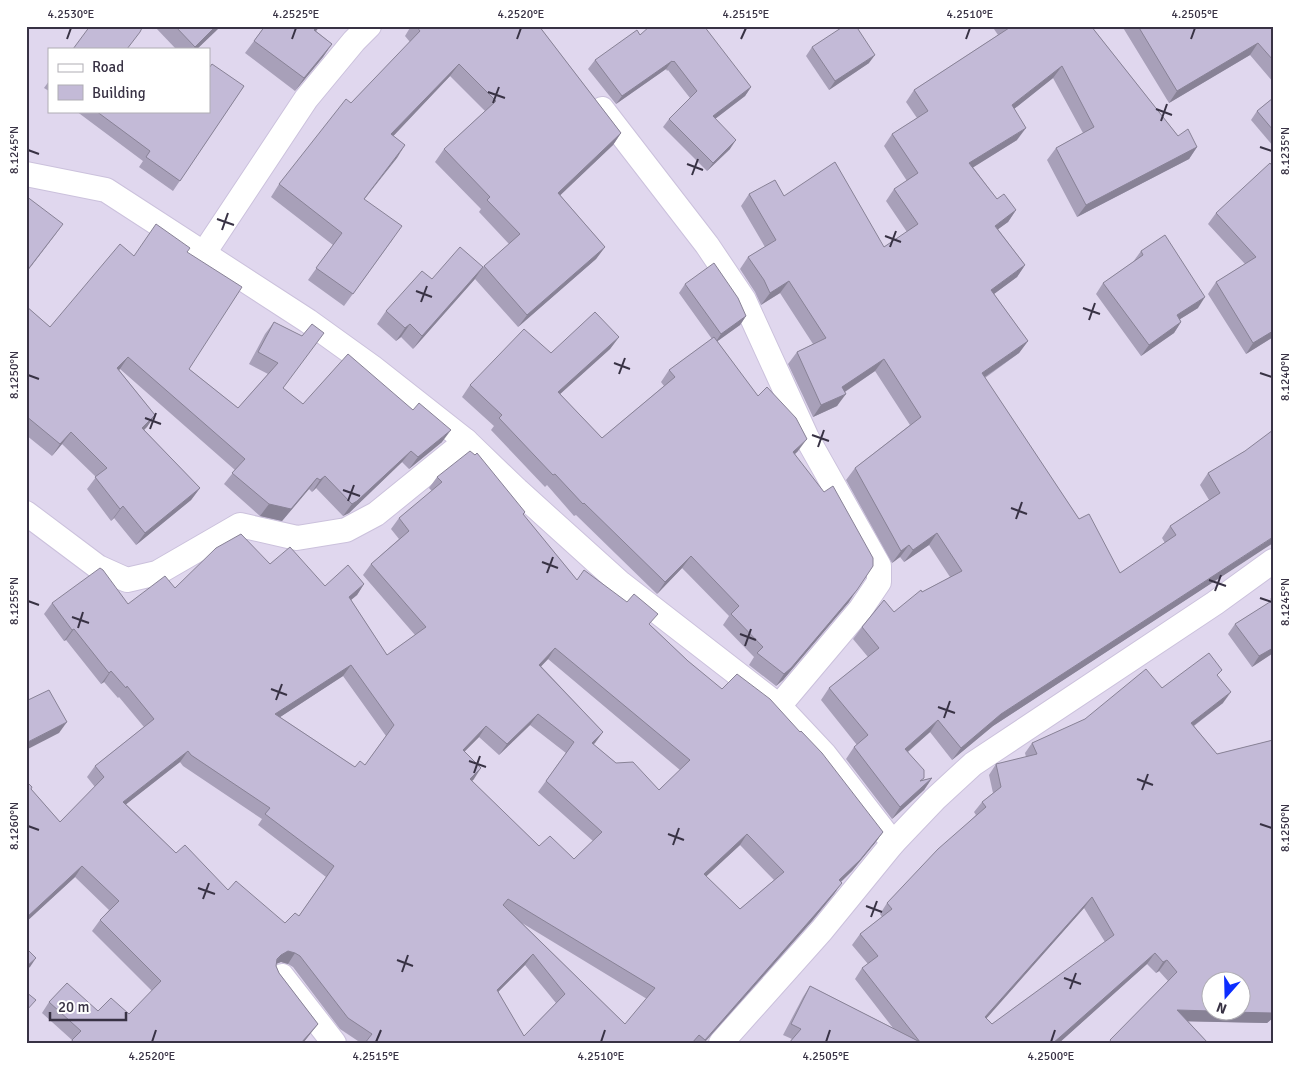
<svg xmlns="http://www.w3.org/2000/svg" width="1299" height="1069" font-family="Signika,sans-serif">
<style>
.residential{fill:#e0d7ee;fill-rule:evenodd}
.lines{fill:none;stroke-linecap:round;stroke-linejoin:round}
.street-casing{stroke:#cbc1dc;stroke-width:26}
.street{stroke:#fff;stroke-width:24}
.wall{fill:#a8a0b9;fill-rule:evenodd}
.shaded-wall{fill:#888296}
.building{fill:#c3bad7;stroke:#888296;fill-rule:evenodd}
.ticks{fill:none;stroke:#383244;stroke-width:2}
.neatline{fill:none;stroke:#383244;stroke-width:2}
.ticks-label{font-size:12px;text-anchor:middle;fill:#383244}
</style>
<rect width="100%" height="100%" fill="#e9e2f2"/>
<path class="residential" d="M26,26H1273V1043H26ZM49,49H209V111H49ZM1212,982H1242V1012H1212Z"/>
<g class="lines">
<defs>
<g id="street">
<polyline points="602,109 707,245 744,300 807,438 879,566 879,582 860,610 779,706"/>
<polyline points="26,174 106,190 308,321 372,367 466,441 517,490 619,582 779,706 825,755 893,843"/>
<polyline points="204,253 306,99 354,41 369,26"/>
<polyline points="26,513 98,567 127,580 157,573 240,525 297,538 346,530 376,514 466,441"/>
<polyline points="282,976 334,1043"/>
<polyline points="721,1043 822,930 893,843 935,799 973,764 1215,603 1273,561"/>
</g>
</defs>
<use href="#street" class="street-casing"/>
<use href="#street" class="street"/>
</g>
<g class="wall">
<polygon points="156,26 221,26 197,49 176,49 155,27"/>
<polygon points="265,26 320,26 316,31 332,44 323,57 295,91 245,53"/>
<polygon points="411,26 539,26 621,133 613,145 560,195 605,247 596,259 518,327 475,279 413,349 401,337 396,341 377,324 386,311 432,279 483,267 509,244 479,212 481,209 435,162 444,149 485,111 450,76 393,136 405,145 364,199 393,239 344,306 308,280 333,245 271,197 279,184 351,103 410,42 405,36"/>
<polygon points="992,26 1091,26 1178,136 1197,147 1189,159 1077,217 1047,160 1056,148 1083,133 1053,78 1014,109 1017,140 973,167 997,199 1016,210 1008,222 998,229 1025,265 1017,277 994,294 1028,341 1019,353 985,378 1079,519 1120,573 1165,543 1162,538 1170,526 1209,500 1200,485 1208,473 1245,451 1234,568 993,726 952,760 930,732 908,752 922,780 932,778 924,790 892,819 846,759 854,747 857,745 821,700 829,688 868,657 853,639 862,627 894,612 922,592 950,577 929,545 904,562 900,557 892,563 846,480 855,468 910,425 875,371 845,392 837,406 813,417 788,364 797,352 813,344 780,293 761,305 755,292 740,269 748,257 765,247 741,206 749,194 784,196 884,247 907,232 886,201 894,189 907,181 884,146 892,134 917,118 906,102 914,90 998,35"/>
<polygon points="1122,26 1273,26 1273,82 1250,55 1169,103"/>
<polygon points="640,35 751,87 745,96 715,119 730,149 707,171 663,127 669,119 690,98 668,70 667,71 666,69 616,104 588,69 595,60"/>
<polygon points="812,47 869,63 829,90 806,56"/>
<polygon points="49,81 49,91 44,88"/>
<polygon points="244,86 173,191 139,167 143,161 76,111 176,111 177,112"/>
<polygon points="1273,98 1273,146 1251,120 1257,111"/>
<polygon points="1273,167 1273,337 1246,354 1208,294 1216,282 1245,264 1208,224 1216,213"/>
<polygon points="1141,251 1198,308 1180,319 1181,322 1174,333 1141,356 1096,294 1103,283 1133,262"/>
<polygon points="187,252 189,369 238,408 268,374 249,364 265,334 274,322 284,389 303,404 442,442 409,469 402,462 349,513 343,516 316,488 312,492 309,489 282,521 260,516 224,484 235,470 120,369 119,370 155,415 144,430 200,488 191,500 136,545 114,518 111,521 87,489 96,477 62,444 52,456 26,435 26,306 50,327 134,256"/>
<polygon points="685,284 746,316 740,325 717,341 798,451 795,454 849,602 783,680 776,686 749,665 754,657 723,625 729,616 682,568 657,594 576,515 574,516 547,485 545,487 491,430 494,426 462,397 470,385 551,353 619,337 610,349 560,394 602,438 664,386 661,382 669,370 712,339 679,293"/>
<path d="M437,477L525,512L523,515L577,580L650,625L688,661L883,832L875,843L852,871L841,882L834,894L812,921L704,1043H361L340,1029L293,967L288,964L281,962L276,964V966L279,973L318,1024L303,1043H70L72,1040L42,1013L49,1002L98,1011L129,1014L152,991L92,931L100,920L109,910L75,877L26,922V781L31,789L60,822L95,787L87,777L95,766L144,727L119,697L118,698L104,682L101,684L66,640L64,641L44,614L52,603L128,604L175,588L270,564L325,586L364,584L357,595L351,600L387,655L415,635L363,575L371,564L399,539L391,529L399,518L432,491L429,488ZM548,659L680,770L659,790L616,763L593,744L603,732L541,666ZM343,676L386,736L365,765L355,767L280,717ZM530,725L566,753L538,792L593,841L574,859L539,846L472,781L474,779L464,752L479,737L499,755ZM180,762L183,766L262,819L258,825L326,877L299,916L285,923L228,890L176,853L126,804ZM740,845L774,880L740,909L706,876ZM522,923L647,999L625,1024ZM525,965L556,1003L524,1036L498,992Z"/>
<polygon points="1273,596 1273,653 1252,667 1228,634 1235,624 1272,601 1270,599"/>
<path d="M1218,676L1223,703L1194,726L1217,754L1273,740V1018L1267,1023L1188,1021L1208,1043H1108L1168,981L1159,971L1156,973L1147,964L1059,1043H789L792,1039L783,1035L803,997L810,986L893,1028L855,979L862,968L868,964L852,945L860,934L882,917L880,914L887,903L976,815L974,812L982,802L993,793L989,775L996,764L1026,757L1025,753L1032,743L1162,688ZM1084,908L1105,942L992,1024L986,1018Z"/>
</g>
<g class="shaded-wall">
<polygon points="216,26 221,26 197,49 193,49"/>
<polygon points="318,26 320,26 306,43 314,30"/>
<polygon points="1258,43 1250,55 1169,103 1177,91"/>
<polygon points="332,44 323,57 295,91 304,78"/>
<polygon points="875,55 869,63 829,90 835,81"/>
<polygon points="672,61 666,69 616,104 622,96"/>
<polygon points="459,64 450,76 383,147 391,134"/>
<polygon points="1062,66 1053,78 1004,117 1012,105"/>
<polygon points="751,87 745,96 707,125 713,116"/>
<polygon points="1026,128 1017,140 961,175 969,163"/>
<polygon points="621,133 613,145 549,206 558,193"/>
<polygon points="736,140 730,149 707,171 713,163"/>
<polygon points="405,145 397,158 355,211 364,199"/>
<polygon points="1197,147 1189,159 1077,217 1086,205"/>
<polygon points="1016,210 1008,222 986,238 995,226"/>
<polygon points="63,224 55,235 26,273 26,272"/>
<polygon points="605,247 596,259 518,327 527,315"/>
<polygon points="1025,265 1017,277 983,302 991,290"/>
<polygon points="483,267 474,280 413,349 422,336"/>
<polygon points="789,281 780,293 761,305 770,293"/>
<polygon points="1205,297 1198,308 1169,326 1177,315"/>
<polygon points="746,316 740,325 715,343 721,334"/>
<polygon points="1181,322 1174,333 1141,356 1149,345"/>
<polygon points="410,324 401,337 396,341 405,328"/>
<polygon points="1273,331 1273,337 1246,354 1253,343"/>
<polygon points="619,337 610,349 549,404 558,392"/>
<polygon points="1028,341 1019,353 973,385 982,373"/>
<polygon points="128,357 120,369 108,380 117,368"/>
<polygon points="884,359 875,371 834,399 842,387"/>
<polygon points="846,394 837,406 813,417 821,405"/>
<polygon points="155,415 147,427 134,440 142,428"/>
<polygon points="451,430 442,442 409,469 418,457"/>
<polygon points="71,432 62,444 52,456 60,444"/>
<polygon points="807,439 798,451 785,463 793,452"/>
<polygon points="411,451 402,462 349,513 343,516 352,504"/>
<polygon points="325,476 316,488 312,492 320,480"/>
<polygon points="317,478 309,489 282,521 260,516 269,504"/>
<polygon points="200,488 191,500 136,545 145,533"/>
<polygon points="123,506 114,518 111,521 120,509"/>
<polygon points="937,533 929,545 904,562 913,550"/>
<polygon points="1273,537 1273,543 993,726 952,760 961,748 1001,714"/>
<polygon points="909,545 900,557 892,563 901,551"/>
<polygon points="691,556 682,568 657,594 665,582"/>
<polygon points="364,584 357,595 341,608 349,597"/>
<polygon points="857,590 849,602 783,680 776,686 784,674"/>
<polygon points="74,629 66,640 64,641 72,630"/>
<polygon points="555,648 548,659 532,676 539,665"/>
<polygon points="1273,648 1273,653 1252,667 1259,656"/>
<polygon points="351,665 343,676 268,725 275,714"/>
<polygon points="111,671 104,682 101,684 109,673"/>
<polygon points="1231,692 1223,703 1184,733 1191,723"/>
<polygon points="538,714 530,725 499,755 507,744"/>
<polygon points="938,720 930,732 897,761 905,749"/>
<polygon points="67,722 59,733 26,750 26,743"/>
<polygon points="486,726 479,737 455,761 463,750"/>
<polygon points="603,732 595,743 584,754 592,743"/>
<polygon points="188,751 180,762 115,813 123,802"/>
<polygon points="481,768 474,779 462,790 470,779"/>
<polygon points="932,778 924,790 892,819 900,807"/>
<polygon points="883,832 875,843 852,871 831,891 839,880"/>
<polygon points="747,834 740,845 697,885 704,874"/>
<polygon points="82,866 75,877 26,922 26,918"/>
<polygon points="842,883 834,894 812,921 704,1043 703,1043"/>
<polygon points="1092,897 1084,908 978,1028 985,1017"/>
<polygon points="288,951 295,953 288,964 281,962 273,965 281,955"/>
<polygon points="1155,953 1147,964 1059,1043 1053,1043"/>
<polygon points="533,954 525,965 489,1001 497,990"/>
<polygon points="36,958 30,967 26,970 26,967"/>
<polygon points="1167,960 1159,971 1156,973 1163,962"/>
<polygon points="1177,1010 1273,1013 1273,1018 1267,1023 1169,1021"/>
<polygon points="318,1024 303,1043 301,1043"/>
</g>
<g class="building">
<polygon points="90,26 143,26 140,32 127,49 73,49"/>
<polygon points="175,26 216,26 195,47"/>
<polygon points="265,26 318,26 314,30 332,44 304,78 254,41"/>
<polygon points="416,26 539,26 621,133 558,193 605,247 527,315 484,266 520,234 487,200 490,197 444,149 496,101 459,64 391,134 405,145 364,199 402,226 353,294 316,268 342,233 279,184 346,99 351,103 420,31"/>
<polygon points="650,26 704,26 751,87 713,116 736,140 713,163 669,119 697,91 674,61 673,62 672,61 622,96 595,60 637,30 640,35"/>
<polygon points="844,26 856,26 875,55 835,81 812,47"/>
<polygon points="1008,26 1091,26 1178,136 1188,129 1197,147 1086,205 1056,148 1094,127 1062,66 1012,105 1026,128 969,163 997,199 1004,194 1016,210 995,226 1025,265 991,290 1028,341 982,373 1079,519 1089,514 1120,573 1176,535 1170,526 1220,493 1208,473 1245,451 1273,430 1273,537 1001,714 961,748 938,720 905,749 924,770 924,778 920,781 932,778 900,807 854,747 868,735 829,688 879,648 862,627 884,600 894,612 921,590 922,592 962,571 937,533 913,550 909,545 901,551 855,468 921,417 884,359 842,387 846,394 821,405 797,352 826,338 789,281 770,293 764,280 748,257 776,240 749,194 775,180 784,196 835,162 884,247 918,224 894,189 918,173 892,134 928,111 914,90 1009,28"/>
<polygon points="1138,26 1273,26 1273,60 1258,43 1177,91"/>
<polygon points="212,64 244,86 180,181 146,157 150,151 96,111 176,111 177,112 177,111 209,111 209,68"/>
<polygon points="1273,98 1273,130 1257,111"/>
<polygon points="1270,163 1273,167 1273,331 1253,343 1216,282 1256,257 1216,213"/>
<polygon points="26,196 63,224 26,272"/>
<polygon points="156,224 190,248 187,252 242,287 189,369 238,408 278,363 258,352 274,322 302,336 312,324 324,333 283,388 303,404 348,354 413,410 419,403 451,430 418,457 411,451 357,501 352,504 325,476 320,480 317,478 291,509 269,504 232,473 245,459 128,357 117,368 155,415 142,428 200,488 145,533 123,506 120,509 95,477 107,468 71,432 60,444 26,416 26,306 50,327 120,244 134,256"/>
<polygon points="1165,235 1205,297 1177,315 1181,322 1149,345 1103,283 1143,255 1141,251"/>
<polygon points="460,247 483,267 422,336 410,324 405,328 386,311 422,271 432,279"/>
<polygon points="714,263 738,298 746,316 721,334 685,284"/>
<polygon points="595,312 619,337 558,392 602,438 675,377 669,370 714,337 758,396 767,387 796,418 807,439 793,452 824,492 833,486 873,558 873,566 857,590 791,668 784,674 757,653 763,647 731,614 739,606 691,556 665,582 584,503 583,504 555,474 553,475 499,418 502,415 470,385 524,329 551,353"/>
<path d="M470,451L475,455L477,453L525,512L523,514L577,580L584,570L627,602L634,594L658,614L649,624L688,661L722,689L737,674L770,699L800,732L801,731L822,753L883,832L860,860L839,880L842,883L819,910L705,1040L699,1035L692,1043H365L372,1034L348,1018L300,956L295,953L288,951L281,955L277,959L276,966L279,973L318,1024L301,1043H74L72,1040L81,1031L49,1002L67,983L98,1011L111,998L129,1014L161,981L100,920L119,901L82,866L26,918V781L32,787L31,789L60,822L104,777L95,766L154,719L127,686L126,688L111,671L109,673L74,629L72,630L52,603L100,568L103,570L128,604L165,576L175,588L216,548L241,534L270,564L290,547L325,586L348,565L364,584L349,597L387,655L426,627L371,564L409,531L399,518L442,482L437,477ZM555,648L690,760L659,790L633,762L616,763L592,743L603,732L539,665ZM351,665L394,725L365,765L360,761L355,767L275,714ZM538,714L574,742L546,781L602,832L574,859L550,836L539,846L470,779L481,768L463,750L486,726L507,744ZM188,751L191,755L270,808L265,814L334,866L299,916L295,913L285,923L236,881L228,890L185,845L176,853L123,802ZM747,834L784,872L740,909L704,874ZM508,899L655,988L625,1024L503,905ZM533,954L565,994L524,1036L497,990Z"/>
<polygon points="1273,600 1273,648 1259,656 1235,624"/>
<path d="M1209,653L1222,670L1217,675L1231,692L1191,723L1217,754L1273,740V1013L1230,1012H1242V982H1212V1011L1177,1010L1208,1043H1112L1110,1040L1177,972L1167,960L1163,962L1155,953L1060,1037L1053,1043H789L801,1029L791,1024L810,986L920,1042L862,968L878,956L860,934L892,909L887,903L938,849L986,807L982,802L1001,787L996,764L1037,754L1032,743L1085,719L1146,669L1162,688ZM1092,897L1114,935L992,1024L985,1017Z"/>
<polygon points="49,690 67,722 26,743 26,701"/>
<polygon points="26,948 36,958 26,967"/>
<polygon points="26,992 36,1000 26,1011"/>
</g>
<path class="ticks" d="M67,39L71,28M292,39L296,28M517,39L521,28M741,39L746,28M966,39L970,28M1191,39L1195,28M488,92L505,98M493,103L499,87M1156,109L1172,115M1161,121L1167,104M1260,147L1272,151M28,150L39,154M687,164L703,170M692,175L698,159M217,219L234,225M222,230L228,213M885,236L901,242M890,247L896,231M416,291L432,297M421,302L427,286M1083,308L1100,314M1089,320L1095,303M614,363L630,369M1260,373L1272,377M619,374L625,358M28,375L39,379M145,418L161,424M150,429L156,413M812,435L829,441M818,447L824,430M343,490L360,496M348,501L354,485M1011,508L1027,514M1016,519L1022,502M542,562L558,568M547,573L553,557M1209,580L1226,586M1215,591L1221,575M1260,598L1272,602M28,601L39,605M72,617L89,623M78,628L83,612M740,634L756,640M745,646L751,629M271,689L287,695M276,700L282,684M938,707L955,713M944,718L950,701M469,761L486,767M474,773L480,756M1137,779L1153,785M1142,790L1148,774M1260,824L1272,828M28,826L39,830M668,834L684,840M673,845L679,828M198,888L215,894M203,899L209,883M866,906L882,912M871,917L877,901M397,960L413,966M402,972L408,955M1064,978L1081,984M1070,989L1076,973M152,1042L156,1030M376,1042L381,1030M601,1042L605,1030M826,1042L830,1030M1051,1042L1055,1030"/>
<rect width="1299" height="1069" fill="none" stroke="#ffffff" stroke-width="55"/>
<rect x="48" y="48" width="162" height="65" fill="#ffffff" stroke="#afadb4"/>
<rect x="58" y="64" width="25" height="8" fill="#ffffff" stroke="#afadb4"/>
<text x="92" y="72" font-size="15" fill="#383244">Road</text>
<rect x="58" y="85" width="25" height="15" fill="#c3bad7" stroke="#afadb4"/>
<text x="92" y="98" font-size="15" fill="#383244">Building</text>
<g transform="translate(1226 996) rotate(200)"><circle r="24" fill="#ffffff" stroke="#afadb4"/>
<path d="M0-4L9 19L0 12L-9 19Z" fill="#0c2dff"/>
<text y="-8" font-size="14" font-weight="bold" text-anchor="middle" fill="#383244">N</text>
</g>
<path d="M50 1012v8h76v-8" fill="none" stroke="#383244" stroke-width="2.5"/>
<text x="58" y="1012" font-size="15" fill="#383244" stroke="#ffffff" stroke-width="4" paint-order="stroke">20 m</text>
<rect x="28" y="28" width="1244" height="1014" class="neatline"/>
<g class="ticks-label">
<text x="71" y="18">4.2530°E</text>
<text x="296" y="18">4.2525°E</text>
<text x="521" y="18">4.2520°E</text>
<text x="746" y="18">4.2515°E</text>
<text x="970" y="18">4.2510°E</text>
<text x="1195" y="18">4.2505°E</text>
<text transform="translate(14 150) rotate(-90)" y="4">8.1245°N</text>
<text transform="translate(1285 151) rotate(-90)" y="4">8.1235°N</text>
<text transform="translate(14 375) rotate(-90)" y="4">8.1250°N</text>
<text transform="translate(1285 377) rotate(-90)" y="4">8.1240°N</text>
<text transform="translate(14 601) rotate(-90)" y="4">8.1255°N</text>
<text transform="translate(1285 602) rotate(-90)" y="4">8.1245°N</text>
<text transform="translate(14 826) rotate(-90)" y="4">8.1260°N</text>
<text transform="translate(1285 828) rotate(-90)" y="4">8.1250°N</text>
<text x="152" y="1060">4.2520°E</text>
<text x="376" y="1060">4.2515°E</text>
<text x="601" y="1060">4.2510°E</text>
<text x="826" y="1060">4.2505°E</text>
<text x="1051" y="1060">4.2500°E</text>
</g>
</svg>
